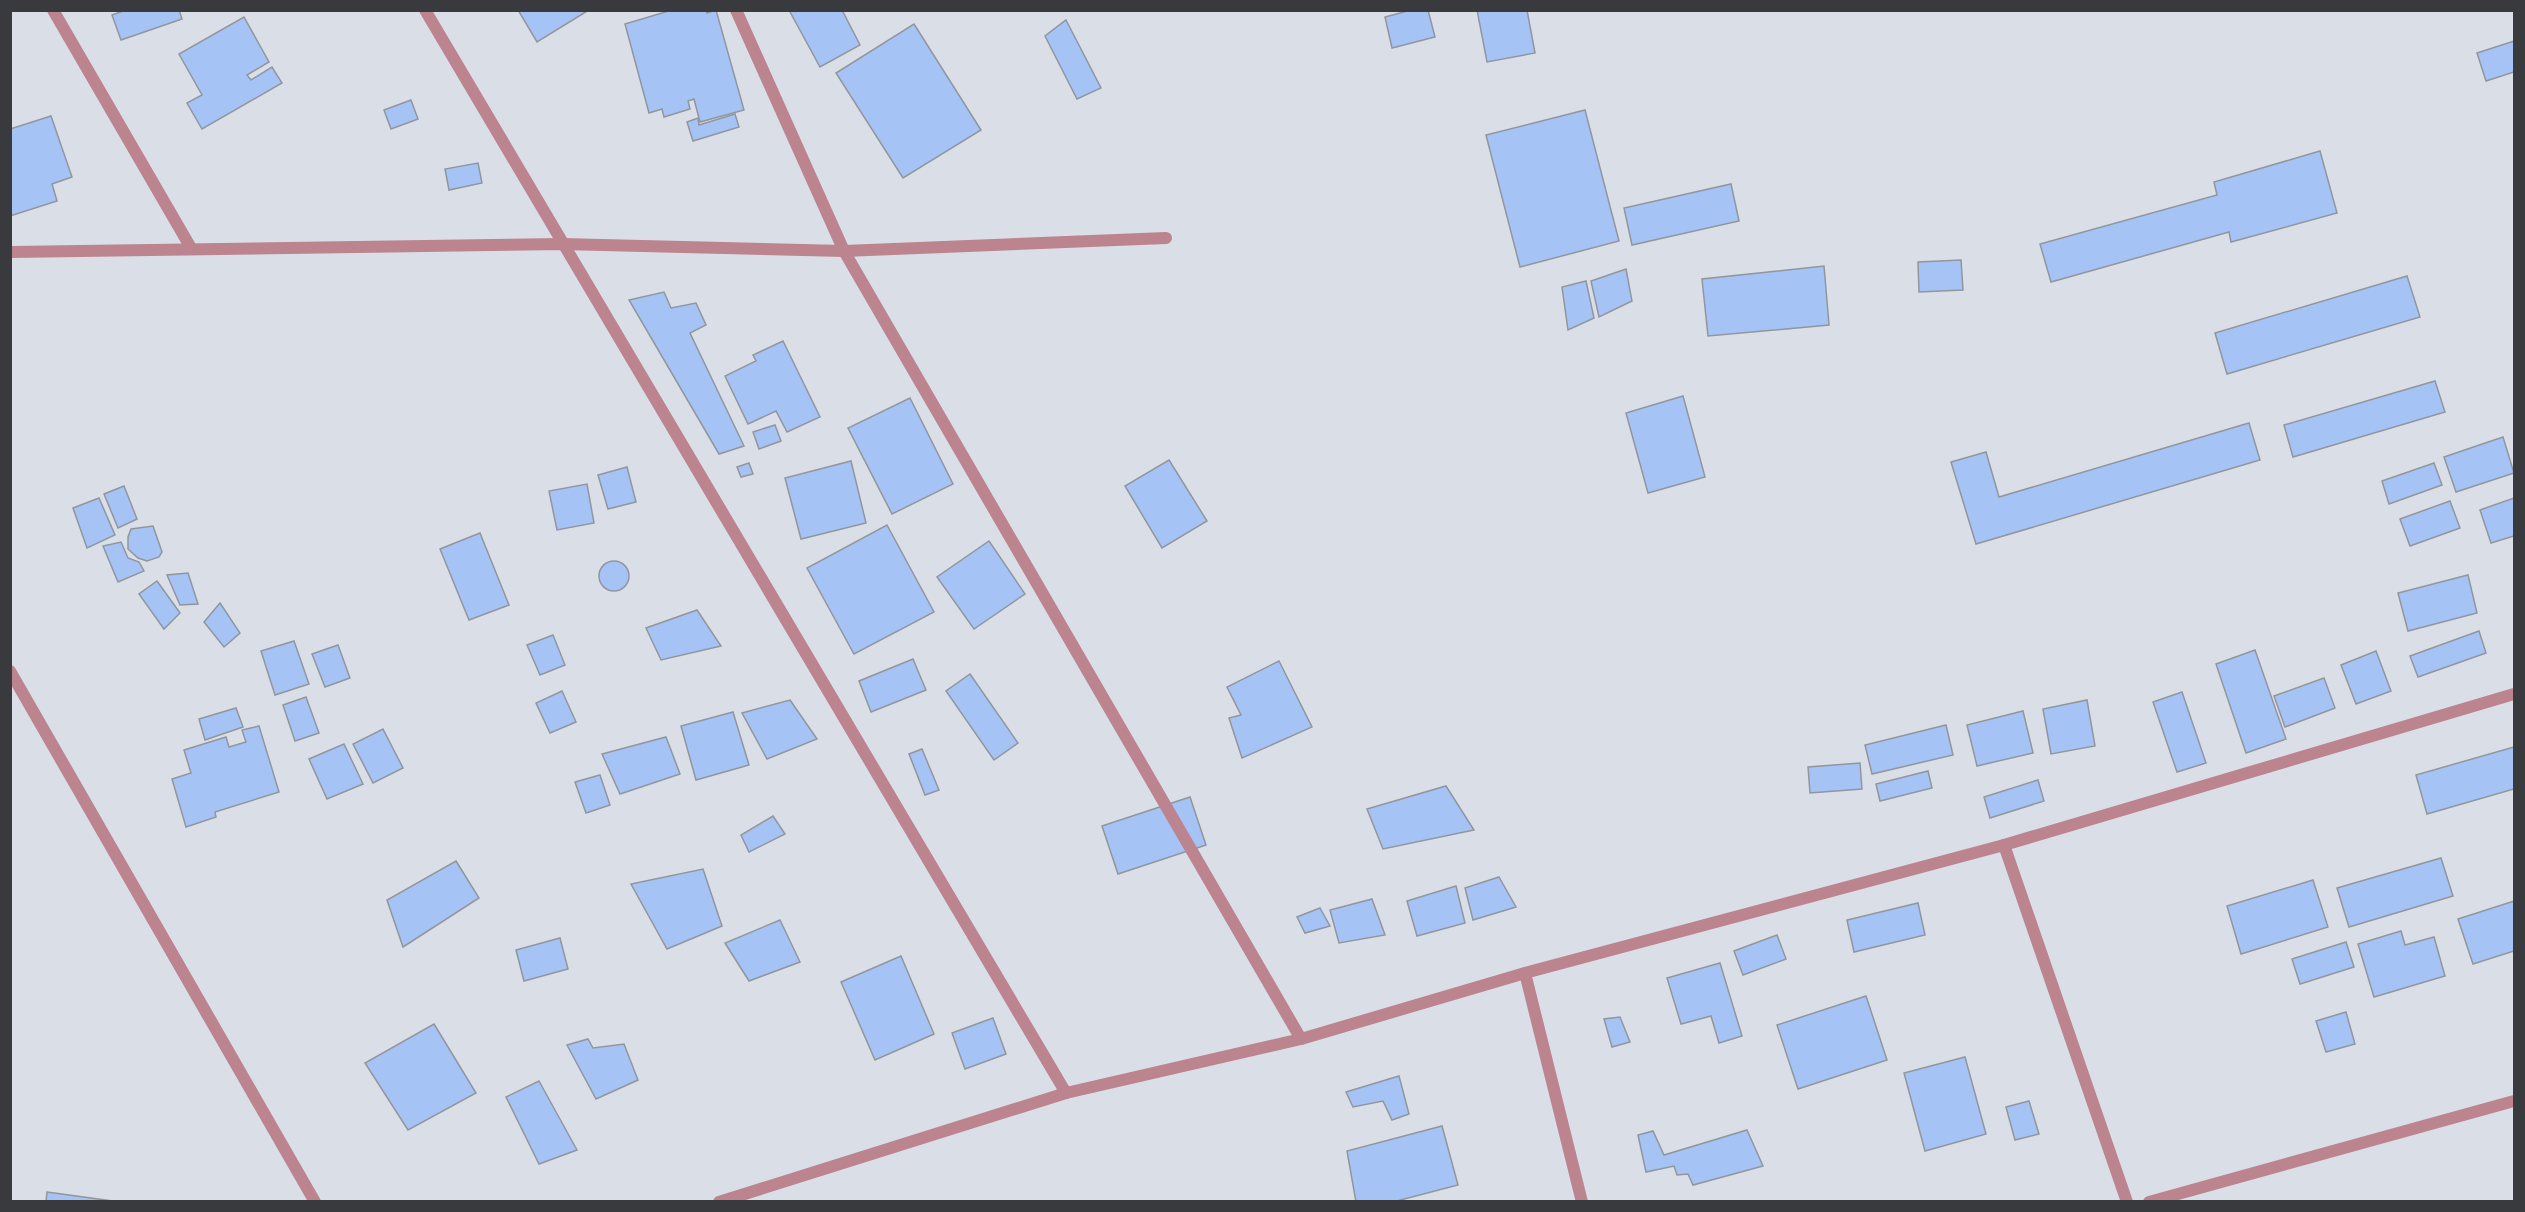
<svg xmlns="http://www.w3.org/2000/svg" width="2525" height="1212" font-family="Spectral,serif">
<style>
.building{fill:#a6c3f5;stroke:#91969e;stroke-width:1.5}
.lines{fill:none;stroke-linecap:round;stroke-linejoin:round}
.minor{stroke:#bb848f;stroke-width:12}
</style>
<rect width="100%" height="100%" fill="#dadfe7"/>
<g class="building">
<polygon points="126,10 179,10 182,19 121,40 112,15"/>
<polygon points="518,10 589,10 537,42"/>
<polygon points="672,10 706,10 707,13 716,10 744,110 700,122 694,99 688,101 690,109 664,117 662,109 649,113 625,24"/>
<polygon points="789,10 842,10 860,45 820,67"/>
<polygon points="1411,10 1428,10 1435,37 1392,48 1385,17"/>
<polygon points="1477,10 1527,10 1535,53 1487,62"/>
<polygon points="244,17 269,62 247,75 251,80 272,67 282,83 202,129 187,103 202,95 179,54"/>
<polygon points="1066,20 1101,88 1077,99 1045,36"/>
<polygon points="914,24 981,130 903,178 836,73"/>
<polygon points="2514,41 2514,72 2486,81 2477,53"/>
<polygon points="411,100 418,119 391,129 384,110"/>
<polygon points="1585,110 1619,241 1520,267 1486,135"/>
<polygon points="735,114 739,127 693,141 687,122 698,118 699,125"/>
<polygon points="51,116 72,177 52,184 57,201 10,216 10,129"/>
<polygon points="2320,151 2337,213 2231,242 2229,232 2051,282 2040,244 2217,195 2214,182"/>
<polygon points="478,163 482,183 449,190 445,169"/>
<polygon points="1731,184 1739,221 1632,245 1624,208"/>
<polygon points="1961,260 1963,290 1919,292 1918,262"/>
<polygon points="1824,266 1829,325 1708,336 1702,279"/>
<polygon points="1626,269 1632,301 1599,317 1591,281"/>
<polygon points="2407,276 2420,317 2227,374 2215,333"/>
<polygon points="1586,281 1594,318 1568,330 1562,287"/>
<polygon points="664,292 671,308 696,303 706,325 690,333 744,446 719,454 629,300"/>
<polygon points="783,341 820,417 787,432 776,411 748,424 725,376 756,361 753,355"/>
<polygon points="2435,381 2445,412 2293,457 2284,425"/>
<polygon points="1683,396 1705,477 1648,493 1626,413"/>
<polygon points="910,398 953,484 892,514 848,428"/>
<polygon points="2249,423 2260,460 1976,544 1951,462 1986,452 1999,497"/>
<polygon points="775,425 781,441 759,449 753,432"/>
<polygon points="2503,437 2514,473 2456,492 2444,457"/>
<polygon points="1169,460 1207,521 1162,548 1125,486"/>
<polygon points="851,461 866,523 801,539 785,478"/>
<polygon points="749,463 753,474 741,477 737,467"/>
<polygon points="2434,463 2442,485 2389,504 2382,481"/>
<polygon points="627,467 636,502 608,509 598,475"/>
<polygon points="587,484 594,523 557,530 549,491"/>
<polygon points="124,486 137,519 118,528 104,494"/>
<polygon points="99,498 115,535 87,548 73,508"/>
<polygon points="2514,498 2514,536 2491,543 2480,510"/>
<polygon points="2450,501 2460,528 2410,546 2400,519"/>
<polygon points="887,525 934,612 854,654 807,568"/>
<polygon points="153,526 162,552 159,557 147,561 138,558 128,549 128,537 131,529"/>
<polygon points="480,533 509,605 469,620 440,549"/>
<polygon points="989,541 1025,594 974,629 937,577"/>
<polygon points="121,542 128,558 139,562 144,571 118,582 103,546"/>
<circle cx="614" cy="576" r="15"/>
<polygon points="188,573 198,604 180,605 167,575"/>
<polygon points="2468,575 2477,613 2408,631 2398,593"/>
<polygon points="157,581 180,613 164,629 139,594"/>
<polygon points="220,603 240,633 224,647 204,622"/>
<polygon points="697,610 721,646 661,660 646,628"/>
<polygon points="2479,631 2486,653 2418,677 2410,656"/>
<polygon points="553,635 565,665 540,675 527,645"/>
<polygon points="294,641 309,684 275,695 261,651"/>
<polygon points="338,645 350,678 325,687 312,654"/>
<polygon points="2255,650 2286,739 2246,753 2216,664"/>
<polygon points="2376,651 2391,691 2356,704 2341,665"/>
<polygon points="913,659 926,690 871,712 859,681"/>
<polygon points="1279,661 1312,727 1242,758 1229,718 1241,715 1227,687"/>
<polygon points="970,674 1018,743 994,760 946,691"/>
<polygon points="2324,678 2335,708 2285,727 2274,696"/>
<polygon points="562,691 576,722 550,733 536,703"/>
<polygon points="2182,692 2206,763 2177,772 2153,702"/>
<polygon points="306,697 319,733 295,741 283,705"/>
<polygon points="790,700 817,739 767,759 742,713"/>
<polygon points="2087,700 2095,746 2051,754 2043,709"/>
<polygon points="236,708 243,727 205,740 199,719"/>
<polygon points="2023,711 2033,753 1977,766 1967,725"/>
<polygon points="733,712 749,765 696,780 681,726"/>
<polygon points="1946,725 1953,755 1872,774 1865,745"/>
<polygon points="259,726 279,792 215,812 216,817 186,827 172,779 191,773 184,750 226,737 229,747 246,742 242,730"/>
<polygon points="383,729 403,768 373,783 353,744"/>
<polygon points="666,737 680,774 620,794 602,754"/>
<polygon points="344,744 363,784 327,799 309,759"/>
<polygon points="2514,747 2514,789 2427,814 2416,775"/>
<polygon points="922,749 939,790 925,795 909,754"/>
<polygon points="1860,763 1862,789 1810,793 1808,767"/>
<polygon points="1928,771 1932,788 1880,801 1876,784"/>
<polygon points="600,775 610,805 586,813 575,782"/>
<polygon points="2038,780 2044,801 1990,818 1984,797"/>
<polygon points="1446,786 1474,830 1383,849 1367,809"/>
<polygon points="1190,797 1206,845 1118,874 1102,826"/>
<polygon points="773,816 785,834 749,852 741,835"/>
<polygon points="2441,858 2453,896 2349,927 2337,888"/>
<polygon points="456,861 479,898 403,947 387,900"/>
<polygon points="703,869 722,926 667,949 631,884"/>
<polygon points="1499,877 1516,907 1473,920 1465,888"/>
<polygon points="2313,880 2328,927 2241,954 2227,906"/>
<polygon points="1456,886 1465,923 1417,936 1407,901"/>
<polygon points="1372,899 1385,935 1339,943 1330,910"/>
<polygon points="2514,901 2514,951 2473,964 2458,919"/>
<polygon points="1918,903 1925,935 1854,952 1847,920"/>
<polygon points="1320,908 1330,926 1305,933 1297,917"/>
<polygon points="780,920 800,962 749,981 725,943"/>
<polygon points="2401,931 2405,945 2434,937 2445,976 2374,997 2358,944"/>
<polygon points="1777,935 1786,959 1743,975 1734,951"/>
<polygon points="560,938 568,969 524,981 516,950"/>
<polygon points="2346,942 2354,967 2300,984 2292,959"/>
<polygon points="901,956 934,1034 875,1060 841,982"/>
<polygon points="1720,963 1742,1036 1719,1043 1711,1016 1681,1024 1667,978"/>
<polygon points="1866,996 1887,1060 1798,1089 1777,1025"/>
<polygon points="2346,1012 2355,1044 2326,1052 2316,1021"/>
<polygon points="1620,1017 1630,1042 1612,1047 1604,1019"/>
<polygon points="993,1018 1006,1054 965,1069 952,1033"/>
<polygon points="434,1024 476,1093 408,1130 365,1063"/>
<polygon points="588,1039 593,1048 624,1044 638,1080 596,1099 567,1045"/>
<polygon points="1965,1057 1986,1134 1925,1151 1904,1073"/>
<polygon points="1399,1076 1409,1114 1392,1120 1383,1101 1353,1107 1346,1092"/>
<polygon points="539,1081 577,1150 539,1164 506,1097"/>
<polygon points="2029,1101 2039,1134 2015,1140 2006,1107"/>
<polygon points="1442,1126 1458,1185 1393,1202 1356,1202 1347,1151"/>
<polygon points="1747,1130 1763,1166 1693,1185 1688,1174 1677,1175 1674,1166 1646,1172 1638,1135 1653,1131 1664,1155"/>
<polygon points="47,1192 113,1201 46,1202"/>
</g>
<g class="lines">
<g class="minor">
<polyline points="53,10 191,248"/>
<polyline points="425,10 1066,1093"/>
<polyline points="736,10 844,251 1301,1039"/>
<polyline points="10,252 562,244 844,251 1166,238"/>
<polyline points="10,671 315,1202"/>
<polyline points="2004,845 2127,1202"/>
<polyline points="1525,973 1582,1202"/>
<polyline points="719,1202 1066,1093 1301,1039 1525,973 2004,845 2514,694"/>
<polyline points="2149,1202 2514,1101"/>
</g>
</g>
<rect width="2525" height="1212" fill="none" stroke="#383a3d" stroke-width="24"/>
</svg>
